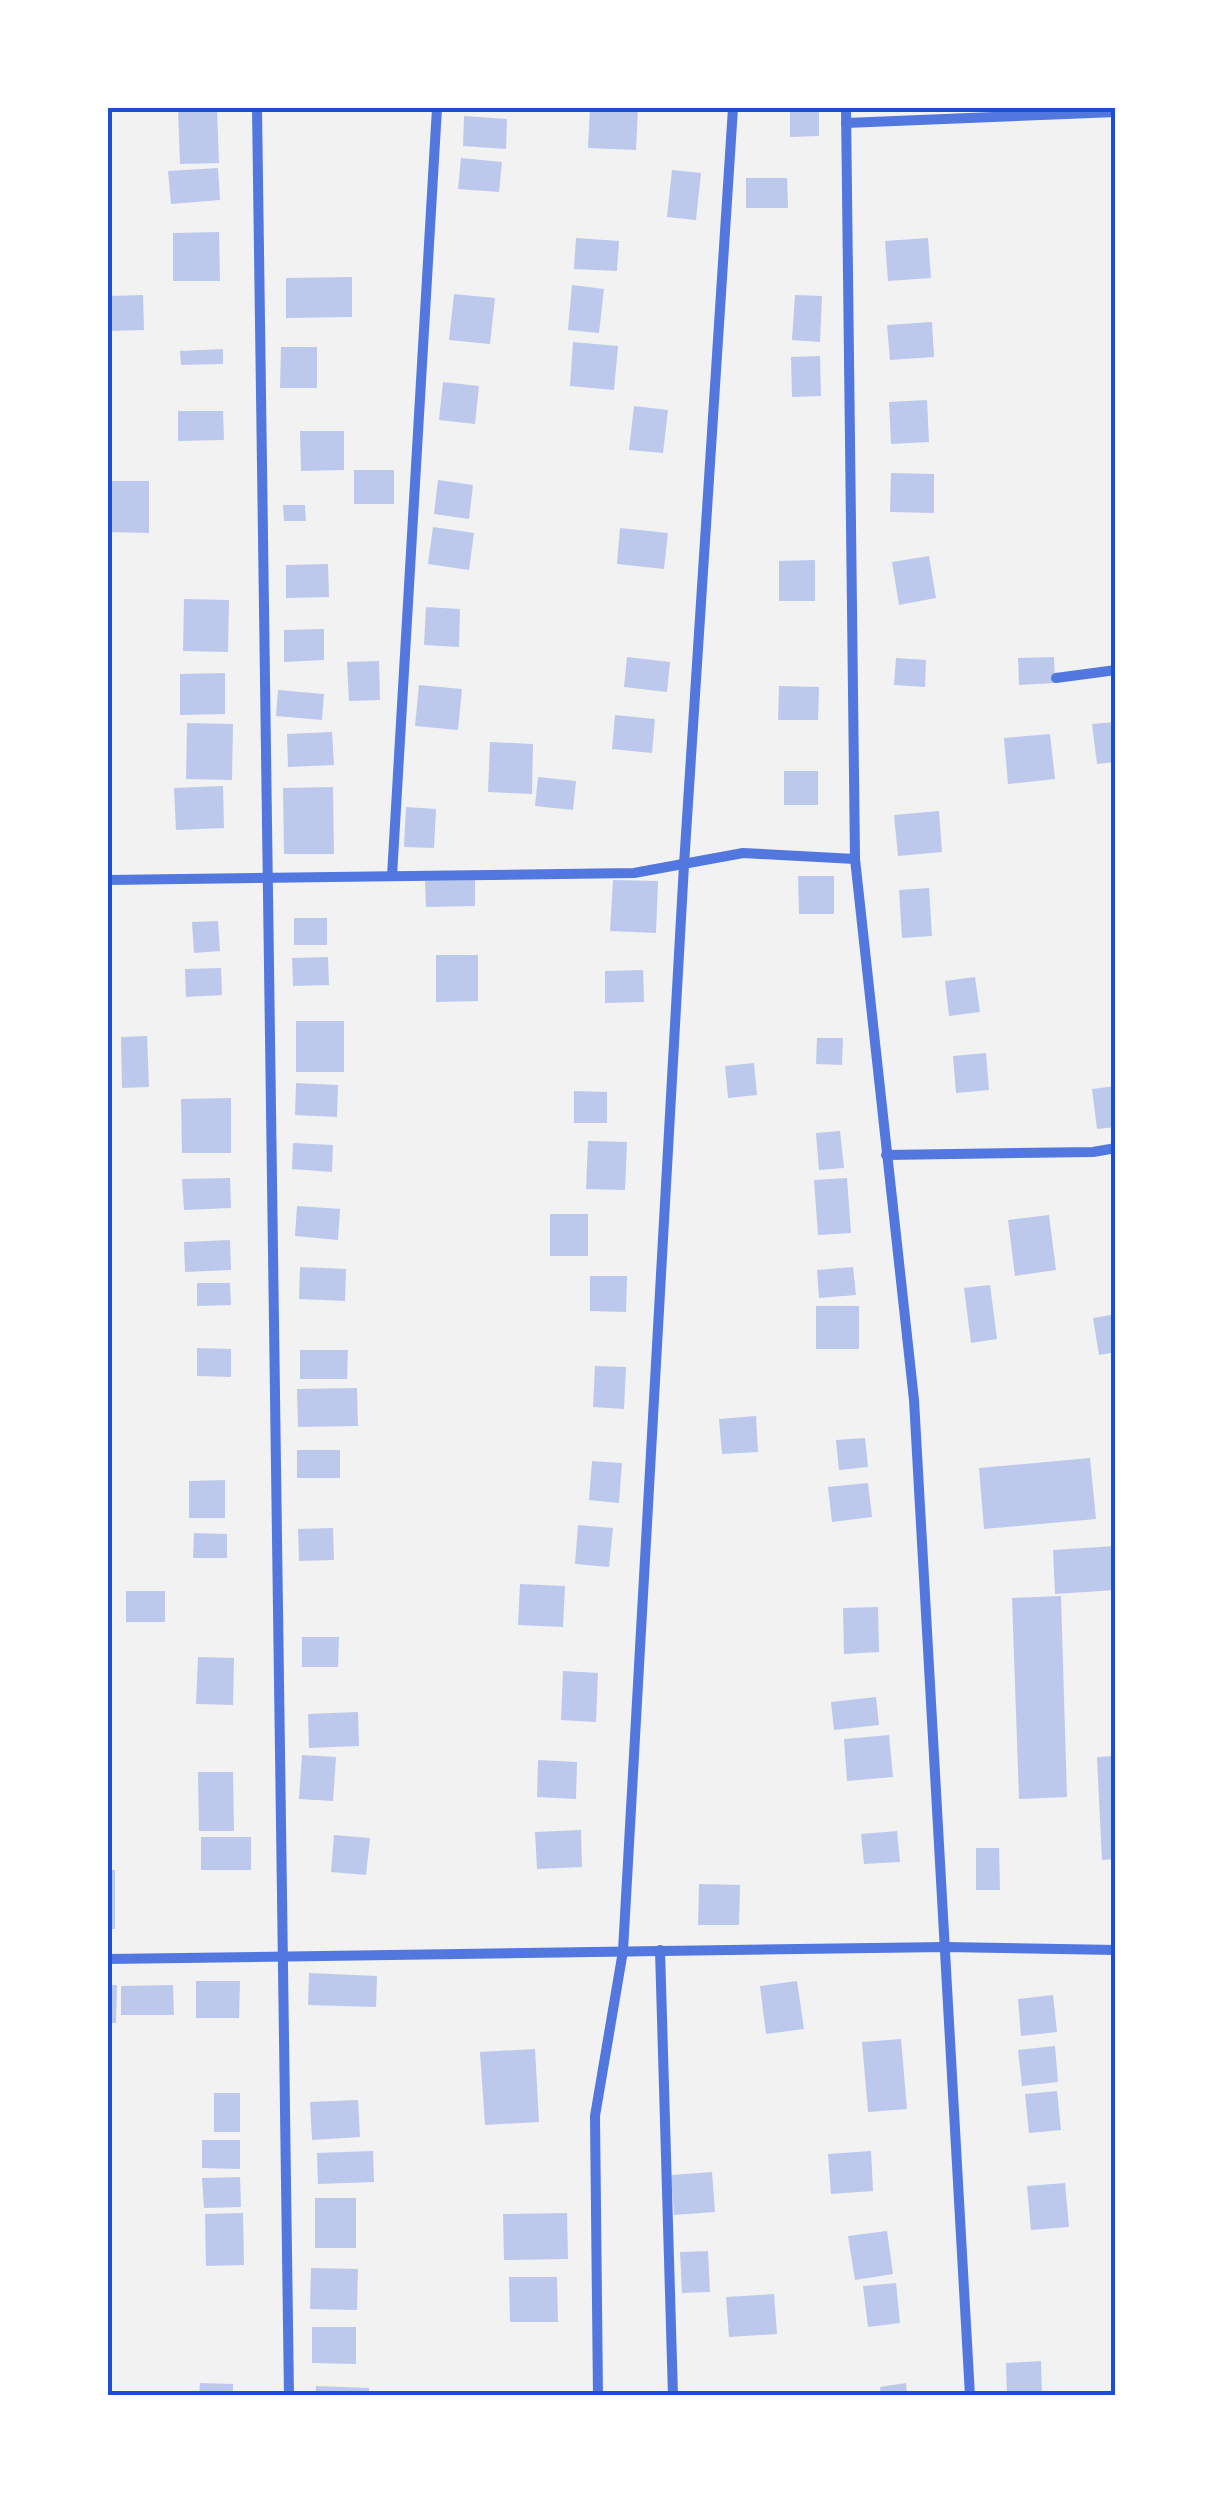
<svg xmlns="http://www.w3.org/2000/svg" width="1223" height="2503" font-family="'DM Sans',sans-serif">
<style>
.building{fill:#bdc9ec}
.lines{fill:none;stroke-linecap:round;stroke-linejoin:round}
.minor{stroke:#5277de;stroke-width:10}
.neatline{fill:none;stroke:#1d4ed8;stroke-width:4}
</style>
<rect width="100%" height="100%" fill="#f2f2f2"/>
<g class="building">
<polygon points="590,108 638,108 636,150 588,148"/>
<polygon points="790,108 819,108 819,136 790,137"/>
<polygon points="217,109 219,163 180,164 178,110"/>
<polygon points="464,116 507,119 506,149 463,146"/>
<polygon points="461,158 502,162 499,192 458,189"/>
<polygon points="218,168 220,200 171,204 168,171"/>
<polygon points="672,170 701,173 696,220 667,217"/>
<polygon points="746,178 787,178 788,208 746,208"/>
<polygon points="219,232 220,281 173,281 173,233"/>
<polygon points="576,238 619,241 617,271 574,269"/>
<polygon points="928,238 931,278 888,281 885,241"/>
<polygon points="352,277 352,317 286,318 286,278"/>
<polygon points="572,285 604,289 599,333 568,330"/>
<polygon points="454,294 495,298 490,344 449,340"/>
<polygon points="143,295 144,330 108,331 108,296"/>
<polygon points="795,295 822,296 820,342 792,340"/>
<polygon points="932,322 934,357 890,360 887,325"/>
<polygon points="573,342 618,346 614,390 570,386"/>
<polygon points="281,347 317,347 317,388 280,388"/>
<polygon points="223,349 223,364 181,365 180,351"/>
<polygon points="820,356 821,396 792,397 791,357"/>
<polygon points="443,382 479,386 475,424 439,420"/>
<polygon points="927,400 929,442 891,444 889,402"/>
<polygon points="634,406 668,410 663,453 629,450"/>
<polygon points="178,411 223,411 224,440 178,441"/>
<polygon points="300,431 344,431 344,470 301,471"/>
<rect x="354" y="470" width="40" height="34"/>
<polygon points="891,473 934,474 934,513 890,512"/>
<polygon points="438,480 473,485 469,519 434,514"/>
<polygon points="108,481 149,481 149,533 108,532"/>
<polygon points="283,505 305,505 306,521 284,521"/>
<polygon points="433,527 474,533 469,570 428,564"/>
<polygon points="620,528 668,533 664,569 617,564"/>
<polygon points="929,556 936,598 899,605 892,562"/>
<polygon points="815,560 815,601 779,601 779,561"/>
<polygon points="328,564 329,597 286,598 286,565"/>
<polygon points="184,599 229,600 228,652 183,651"/>
<polygon points="426,607 460,609 459,647 424,645"/>
<polygon points="324,629 324,660 284,662 284,630"/>
<polygon points="627,657 670,662 667,692 624,687"/>
<polygon points="1054,657 1055,683 1019,685 1018,658"/>
<polygon points="896,658 926,660 925,687 894,685"/>
<polygon points="379,661 380,700 349,701 347,662"/>
<polygon points="225,673 225,714 180,715 180,674"/>
<polygon points="419,685 462,689 458,730 415,726"/>
<polygon points="779,686 819,687 818,720 778,720"/>
<polygon points="278,690 324,694 322,720 276,716"/>
<polygon points="615,715 655,719 652,753 612,749"/>
<polygon points="1116,722 1116,762 1097,764 1092,724"/>
<polygon points="187,723 233,724 232,780 186,779"/>
<polygon points="332,732 334,765 288,767 287,734"/>
<polygon points="1050,734 1055,779 1008,784 1004,738"/>
<polygon points="490,742 533,744 532,794 488,792"/>
<rect x="784" y="771" width="34" height="34"/>
<polygon points="538,777 576,781 573,810 535,806"/>
<polygon points="223,786 224,828 176,830 174,788"/>
<polygon points="333,787 334,854 284,854 283,788"/>
<polygon points="406,807 436,809 434,848 404,847"/>
<polygon points="939,811 942,852 898,856 894,815"/>
<polygon points="798,876 834,876 834,914 799,914"/>
<polygon points="475,880 475,906 426,907 425,881"/>
<polygon points="613,880 658,881 656,933 610,931"/>
<polygon points="929,888 932,936 902,938 899,890"/>
<rect x="294" y="918" width="33" height="27"/>
<polygon points="218,921 220,951 194,953 192,922"/>
<polygon points="436,955 478,955 478,1001 436,1002"/>
<polygon points="328,957 329,985 293,986 292,958"/>
<polygon points="221,968 222,995 186,997 185,969"/>
<polygon points="643,970 644,1002 605,1003 605,971"/>
<polygon points="975,977 980,1012 949,1016 945,981"/>
<rect x="296" y="1021" width="48" height="51"/>
<polygon points="147,1036 149,1087 122,1088 121,1037"/>
<polygon points="817,1038 843,1038 842,1065 816,1064"/>
<polygon points="986,1053 989,1090 956,1093 953,1056"/>
<polygon points="754,1063 757,1095 728,1098 725,1066"/>
<polygon points="296,1083 338,1085 337,1117 295,1115"/>
<polygon points="1116,1086 1116,1127 1097,1129 1092,1089"/>
<polygon points="574,1091 607,1092 607,1123 574,1123"/>
<polygon points="231,1098 231,1153 182,1153 181,1099"/>
<polygon points="840,1131 844,1168 819,1170 816,1133"/>
<polygon points="588,1141 627,1142 625,1190 586,1189"/>
<polygon points="293,1143 333,1145 332,1172 292,1169"/>
<polygon points="230,1178 231,1208 184,1210 182,1179"/>
<polygon points="847,1178 851,1233 818,1235 814,1180"/>
<polygon points="297,1206 340,1209 338,1240 295,1236"/>
<rect x="550" y="1214" width="38" height="42"/>
<polygon points="1049,1215 1056,1270 1015,1276 1008,1220"/>
<polygon points="230,1240 231,1270 185,1272 184,1242"/>
<polygon points="300,1267 346,1269 345,1301 299,1299"/>
<polygon points="853,1267 856,1295 819,1298 817,1270"/>
<polygon points="590,1276 627,1276 626,1312 590,1311"/>
<polygon points="197,1283 230,1283 231,1305 197,1306"/>
<polygon points="990,1285 997,1339 971,1343 964,1288"/>
<rect x="816" y="1306" width="43" height="43"/>
<polygon points="1116,1314 1116,1352 1099,1355 1093,1318"/>
<polygon points="197,1348 231,1349 231,1377 197,1376"/>
<polygon points="300,1350 348,1350 347,1379 300,1379"/>
<polygon points="595,1366 626,1367 624,1409 593,1407"/>
<polygon points="357,1388 358,1426 298,1427 297,1389"/>
<polygon points="756,1416 758,1452 722,1454 719,1419"/>
<polygon points="865,1438 868,1467 839,1470 836,1440"/>
<rect x="297" y="1450" width="43" height="28"/>
<polygon points="1090,1458 1096,1519 984,1529 979,1468"/>
<polygon points="592,1461 622,1463 619,1503 589,1500"/>
<polygon points="225,1480 225,1518 189,1518 189,1481"/>
<polygon points="868,1483 872,1517 832,1522 828,1487"/>
<polygon points="578,1525 613,1528 609,1567 575,1564"/>
<polygon points="333,1528 334,1560 299,1561 298,1529"/>
<polygon points="194,1533 227,1534 227,1558 193,1558"/>
<polygon points="1116,1546 1116,1590 1055,1594 1053,1550"/>
<polygon points="520,1584 565,1586 563,1627 518,1625"/>
<rect x="126" y="1591" width="39" height="31"/>
<polygon points="1061,1596 1067,1797 1019,1799 1012,1598"/>
<polygon points="878,1607 879,1652 844,1654 843,1608"/>
<polygon points="302,1637 339,1637 338,1667 302,1667"/>
<polygon points="198,1657 234,1658 233,1705 196,1704"/>
<polygon points="563,1671 598,1673 596,1722 561,1720"/>
<polygon points="876,1697 879,1725 834,1730 831,1702"/>
<polygon points="358,1712 359,1746 309,1748 308,1714"/>
<polygon points="889,1735 893,1777 847,1781 844,1739"/>
<polygon points="302,1755 336,1757 333,1801 299,1799"/>
<polygon points="1116,1756 1116,1859 1102,1860 1097,1757"/>
<polygon points="538,1760 577,1762 576,1799 537,1797"/>
<polygon points="198,1772 233,1772 234,1831 199,1831"/>
<polygon points="581,1830 582,1867 537,1869 535,1832"/>
<polygon points="897,1831 900,1862 864,1864 861,1834"/>
<polygon points="334,1835 370,1838 366,1875 331,1872"/>
<rect x="201" y="1837" width="50" height="33"/>
<polygon points="976,1848 999,1848 1000,1890 976,1890"/>
<rect x="108" y="1870" width="7" height="59"/>
<polygon points="699,1884 740,1885 739,1925 698,1925"/>
<polygon points="309,1973 377,1976 376,2007 308,2005"/>
<polygon points="196,1981 240,1981 239,2018 196,2018"/>
<polygon points="797,1981 804,2029 766,2034 760,1986"/>
<polygon points="108,1985 117,1985 116,2023 108,2023"/>
<polygon points="173,1985 174,2015 121,2015 121,1986"/>
<polygon points="1053,1995 1057,2032 1021,2036 1018,1999"/>
<polygon points="901,2039 907,2109 868,2112 862,2042"/>
<polygon points="1055,2046 1058,2082 1022,2086 1018,2050"/>
<polygon points="535,2049 539,2122 485,2125 480,2052"/>
<polygon points="1057,2091 1061,2130 1029,2133 1025,2094"/>
<rect x="214" y="2093" width="26" height="39"/>
<polygon points="358,2100 360,2137 312,2140 310,2102"/>
<polygon points="202,2140 240,2140 240,2169 202,2168"/>
<polygon points="373,2151 374,2182 318,2184 317,2153"/>
<polygon points="871,2151 873,2191 831,2194 828,2154"/>
<polygon points="712,2172 715,2212 674,2215 671,2175"/>
<polygon points="240,2177 241,2207 204,2208 202,2178"/>
<polygon points="1065,2183 1069,2227 1031,2230 1027,2186"/>
<rect x="315" y="2198" width="41" height="50"/>
<polygon points="243,2213 244,2265 206,2266 205,2214"/>
<polygon points="567,2213 568,2259 504,2260 503,2214"/>
<polygon points="887,2231 893,2274 855,2280 848,2236"/>
<polygon points="708,2251 710,2292 682,2293 680,2252"/>
<polygon points="311,2268 358,2269 357,2310 310,2309"/>
<polygon points="509,2277 557,2277 558,2322 510,2322"/>
<polygon points="896,2283 900,2323 868,2327 863,2286"/>
<polygon points="774,2294 777,2334 729,2337 726,2297"/>
<polygon points="312,2327 356,2327 356,2364 312,2363"/>
<polygon points="1041,2361 1042,2396 1007,2396 1006,2363"/>
<polygon points="200,2383 233,2384 233,2396 199,2396"/>
<polygon points="906,2383 907,2396 881,2396 880,2387"/>
<polygon points="316,2386 369,2388 369,2396 315,2396"/>
</g>
<g class="lines">
<g class="minor">
<polyline points="257,108 289,2396"/>
<polyline points="846,108 855,859 914,1400 970,2396"/>
<polyline points="846,123 1116,112"/>
<polyline points="1056,678 1116,670"/>
<polyline points="392,876 437,108"/>
<polyline points="108,880 634,873 743,853 855,859"/>
<polyline points="886,1155 1093,1152 1116,1148"/>
<polyline points="660,1950 673,2396"/>
<polyline points="108,1959 945,1947 1116,1950"/>
<polyline points="598,2396 595,2116 623,1951 684,865 733,108"/>
</g>
</g>
<rect width="1223" height="2503" fill="none" stroke="#ffffff" stroke-width="220"/>
<rect x="110" y="110" width="1003" height="2283" class="neatline"/>
</svg>
